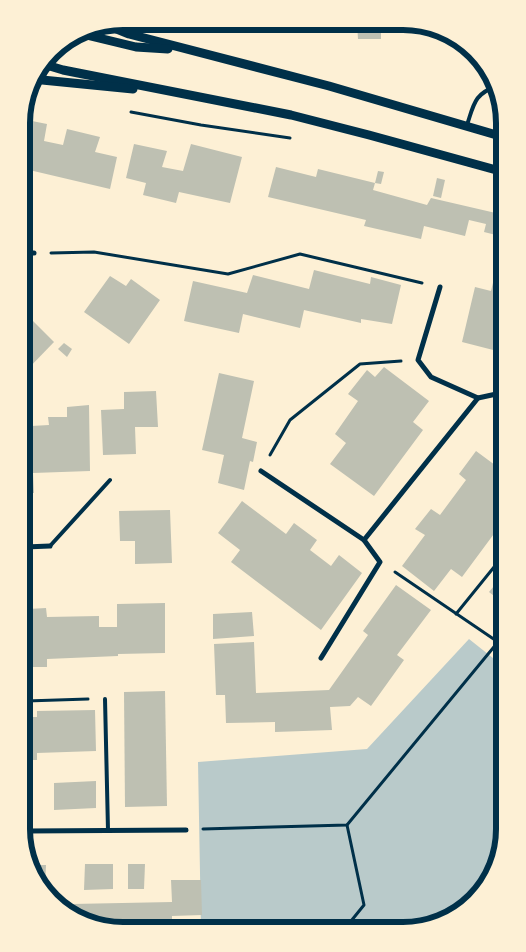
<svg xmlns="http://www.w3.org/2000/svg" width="526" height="952" font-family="'Open Sans',sans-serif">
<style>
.green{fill:#b9caca}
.building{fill:#bec0b2}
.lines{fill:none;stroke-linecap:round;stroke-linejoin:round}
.path{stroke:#003049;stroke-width:3}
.service{stroke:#003049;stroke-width:4}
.minor{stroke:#003049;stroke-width:5}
.tertiary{stroke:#003049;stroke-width:9}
.rim{fill:none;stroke:#003049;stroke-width:6}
</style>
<rect width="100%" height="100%" fill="#fdf0d5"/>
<polygon class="green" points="469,639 503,666 505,836 484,891 436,925 201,929 198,762 367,749"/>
<g class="building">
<polygon points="357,23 381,23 381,39 358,39"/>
<polygon points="22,119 47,124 44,141 63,145 67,129 100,137 95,152 117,157 110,189 25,169 28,157 22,155"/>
<polygon points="134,144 167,151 162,167 183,171 191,144 242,157 230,203 179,192 176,203 143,195 146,183 126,178"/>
<polygon points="276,167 316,177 318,169 375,183 373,190 427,205 431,198 500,214 500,236 484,232 486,224 469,220 465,236 424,226 421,239 364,226 366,220 268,197"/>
<polygon points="378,171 384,172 381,184 375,183"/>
<polygon points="437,178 445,180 441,198 433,196"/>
<polygon points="497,266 500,266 501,352 462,342 475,287 491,291"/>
<polygon points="314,270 370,284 371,277 401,285 392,324 361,319 361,323 304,310 300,328 243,314 239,333 184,321 193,281 247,293 253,275 309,289"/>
<polygon points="110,276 126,286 131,279 160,300 129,344 84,312"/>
<polygon points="31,319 54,342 24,373 23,327"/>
<polygon points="64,343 72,349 67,357 58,349"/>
<polygon points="384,367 429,401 413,422 423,430 374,496 330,464 346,443 335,434 358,401 348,394 367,370 375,377"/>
<polygon points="219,373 254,381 242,438 257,442 253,462 250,461 244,490 218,483 224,455 202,450"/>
<polygon points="156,391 158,427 135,427 136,454 103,455 101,410 124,409 124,392"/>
<polygon points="89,405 90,471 33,473 34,493 24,493 24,461 32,461 31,426 49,425 48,417 67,417 67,407"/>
<polygon points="476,451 499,468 502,465 502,489 494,500 502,506 502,523 462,577 451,569 434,591 402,566 425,535 415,529 431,509 440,515 466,480 459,474"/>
<polygon points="242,501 286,534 294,523 317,540 310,550 331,566 339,555 362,573 321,630 231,562 240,550 218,533"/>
<polygon points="170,510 172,563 135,564 135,541 120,541 119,511"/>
<polygon points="503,575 503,603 489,592"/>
<polygon points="396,585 431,610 397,655 404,660 371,706 358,697 350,706 330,707 332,730 275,732 275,722 226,723 225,695 216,695 214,644 254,642 256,693 329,690 368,635 363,631"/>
<polygon points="25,592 28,592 28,609 46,608 47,617 99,616 99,627 117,627 117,604 165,603 165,653 118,654 118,656 47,659 47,667 28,667 28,637 25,638"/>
<polygon points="252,612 254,636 213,639 213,614"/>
<polygon points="165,691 167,806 125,807 124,692"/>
<polygon points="95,710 96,751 37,753 37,760 26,760 26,717 37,717 37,711"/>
<polygon points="96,781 96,808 54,810 54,783"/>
<polygon points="85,864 113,864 113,889 84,890"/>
<polygon points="128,864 145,864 144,889 128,889"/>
<polygon points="29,865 46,865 45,888 38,878"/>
<polygon points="171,880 201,880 202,915 172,916 172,929 110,930 73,914 72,904 172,902"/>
</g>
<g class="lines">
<g class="path">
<polyline points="131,112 201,125 290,138"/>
<polyline points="51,253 94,252 228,274 300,254 422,283"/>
<polyline points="270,455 290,420 360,364 401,361"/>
<polyline points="456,614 503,556"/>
<polyline points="26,701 88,699"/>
<polyline points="203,829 347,825 498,642 395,572"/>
<polyline points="347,926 364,905 347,825"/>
</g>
<g class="service">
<path d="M467,125C474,104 474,94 497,86"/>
<polyline points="50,546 110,480"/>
<polyline points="105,699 108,830"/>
</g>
<g class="minor">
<polyline points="23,253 34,253"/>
<polyline points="440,287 418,360 431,377 478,398"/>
<polyline points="261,471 364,540 380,562 321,658"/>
<polyline points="364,540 478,398 501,393"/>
<polyline points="25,547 50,546"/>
<polyline points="27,831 186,830"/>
</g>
<g class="tertiary">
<polyline points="107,25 129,34 329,86 500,136"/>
<polyline points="78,33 136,47 168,49"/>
<polyline points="43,64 63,70 291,115 369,135 500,171"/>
<polyline points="32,79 133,89"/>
</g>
</g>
<path d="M0 0H526V952H0ZM123 30H403A93 93 0 0 1 496 123V829A93 93 0 0 1 403 922H123A93 93 0 0 1 30 829V123A93 93 0 0 1 123 30Z" fill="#fdf0d5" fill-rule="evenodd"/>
<path class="rim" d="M123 30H403A93 93 0 0 1 496 123V829A93 93 0 0 1 403 922H123A93 93 0 0 1 30 829V123A93 93 0 0 1 123 30Z"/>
</svg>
